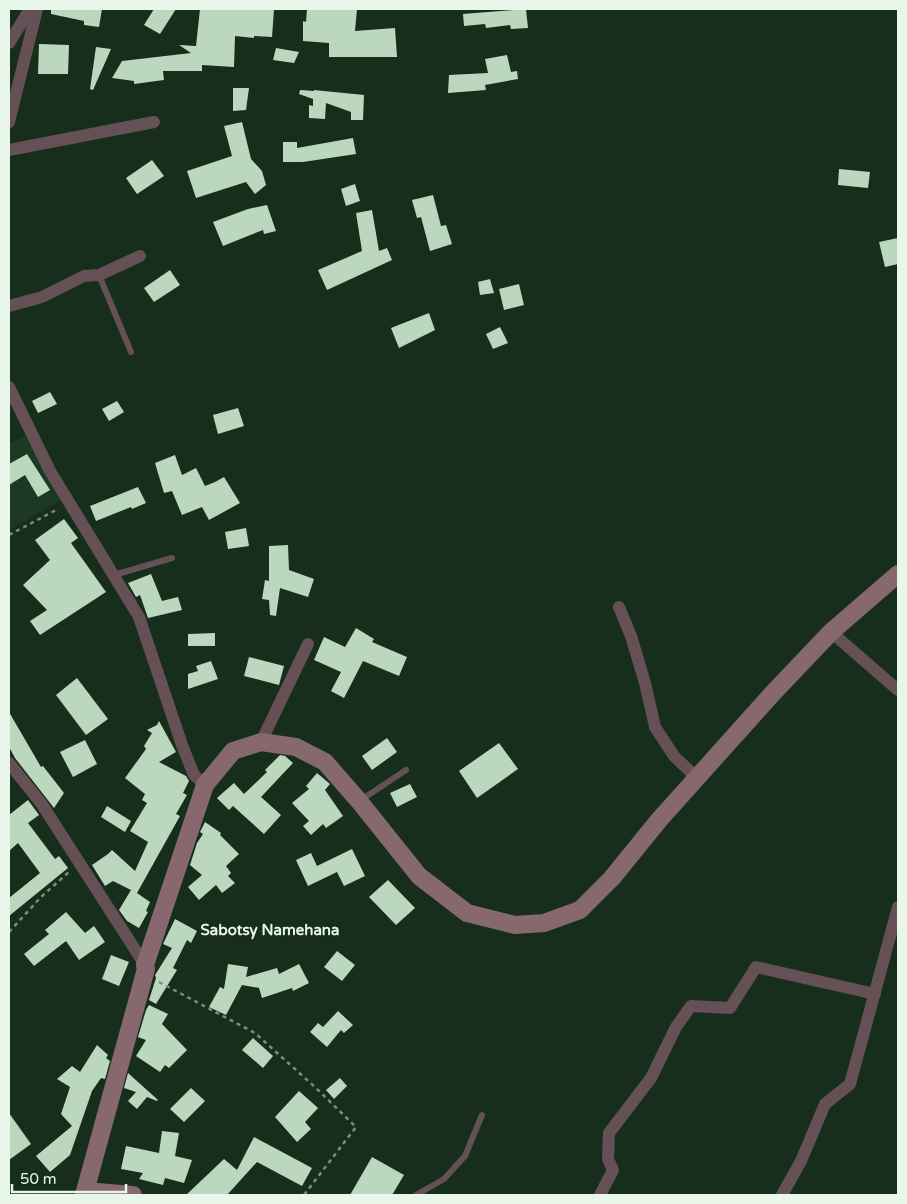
<svg xmlns="http://www.w3.org/2000/svg" width="907" height="1204" font-family="'Varela Round',sans-serif">
<style>
.built{fill:#1c3a23}
.building{fill:#bbd8bf}
.lines{fill:none;stroke-linecap:round;stroke-linejoin:round}
.path{stroke:#7b8f7f;stroke-width:2.5;stroke-dasharray:4 4;stroke-linecap:butt}
.lane{stroke:#655155;stroke-width:6}
.street{stroke:#655155;stroke-width:12}
.secondary{stroke:#87686f;stroke-width:18}
.labels{text-anchor:middle;stroke-width:5;stroke-linejoin:round;paint-order:stroke}
.quarter-label{font-size:15px;font-weight:bold;fill:#e8f7ea;stroke:#162e1b}
</style>
<rect width="100%" height="100%" fill="#162e1b"/>
<polygon class="built" points="25,436 66,497 9,530 9,444"/>
<g class="building">
<polygon points="51,9 102,9 99,27 84,25 84,21 51,14"/>
<polygon points="154,9 176,9 160,34 144,25"/>
<polygon points="200,9 274,9 272,37 254,36 254,38 235,36 234,67 202,65 202,71 163,71 164,80 134,84 134,81 112,78 122,61 191,53 179,45 196,46"/>
<polygon points="307,9 357,9 355,31 395,28 397,57 329,57 329,43 303,41 303,21 306,22"/>
<polygon points="526,9 528,28 511,29 510,25 486,28 485,24 464,26 463,14"/>
<polygon points="39,44 69,45 68,74 38,74"/>
<polygon points="96,47 111,49 93,90 90,89"/>
<polygon points="276,48 299,52 294,63 273,60"/>
<polygon points="507,55 511,72 517,71 518,79 485,85 486,90 448,93 449,75 488,73 485,59"/>
<polygon points="233,88 249,88 246,110 233,111"/>
<polygon points="300,90 314,91 314,90 364,95 363,120 351,120 351,112 326,103 325,119 309,118 309,105 313,106 313,99 299,94"/>
<polygon points="242,122 251,159 262,171 266,185 255,194 246,182 196,198 187,171 232,156 224,126"/>
<polygon points="353,138 356,154 303,162 283,162 283,142 297,142 297,148"/>
<polygon points="152,160 164,176 137,194 126,178"/>
<polygon points="839,169 870,172 868,188 838,185"/>
<polygon points="355,184 360,201 346,206 341,189"/>
<polygon points="433,195 441,226 446,225 452,244 430,251 421,217 417,218 412,200"/>
<polygon points="267,205 276,231 264,234 263,230 223,246 213,222 248,209"/>
<polygon points="372,210 379,251 387,248 392,260 327,290 318,270 362,251 356,213"/>
<polygon points="898,238 898,264 885,267 879,242"/>
<polygon points="170,270 180,285 154,302 144,288"/>
<polygon points="490,279 494,293 480,295 478,282"/>
<polygon points="519,284 524,305 504,310 499,289"/>
<polygon points="429,313 435,330 399,348 391,328"/>
<polygon points="500,327 508,343 493,349 486,334"/>
<polygon points="50,392 57,404 38,413 32,401"/>
<polygon points="117,401 124,412 109,421 102,409"/>
<polygon points="238,408 244,426 218,434 213,415"/>
<polygon points="27,454 50,490 38,497 25,475 9,485 9,464"/>
<polygon points="175,455 182,475 196,468 205,486 215,482 224,477 240,503 209,520 202,507 182,515 172,491 164,493 155,463"/>
<polygon points="138,487 146,503 132,509 131,507 96,521 90,506"/>
<polygon points="64,519 78,538 71,543 106,592 40,635 30,621 47,610 23,585 50,560 35,540"/>
<polygon points="246,528 249,546 228,549 225,532"/>
<polygon points="288,545 289,570 314,579 308,597 280,588 276,616 270,615 269,600 262,599 265,580 269,581 269,546"/>
<polygon points="151,574 162,601 178,597 182,610 148,618 140,595 136,597 128,583"/>
<polygon points="356,628 374,639 372,642 407,657 399,676 363,661 344,698 331,691 341,672 314,660 324,637 345,647"/>
<polygon points="215,633 215,646 188,646 188,634"/>
<polygon points="249,657 284,666 279,685 244,676"/>
<polygon points="211,661 218,679 188,689 188,674 198,671 196,666"/>
<polygon points="77,678 108,719 86,735 56,695"/>
<polygon points="9,712 41,767 43,766 64,793 54,808 15,758 9,747"/>
<polygon points="159,721 176,752 159,762 186,776 189,781 183,793 187,795 176,814 180,816 137,893 134,891 150,902 146,911 148,912 139,928 127,921 119,910 131,890 113,881 105,886 92,865 108,854 112,850 135,871 148,842 130,831 147,803 142,800 145,794 125,778 146,749 144,746 152,733 147,730 157,725"/>
<polygon points="387,738 397,752 372,770 362,756"/>
<polygon points="85,740 97,764 73,777 60,752"/>
<polygon points="499,743 518,769 477,798 459,771"/>
<polygon points="280,755 285,756 293,763 261,797 281,815 264,834 233,806 229,810 217,798 234,783 244,794 267,772 265,770"/>
<polygon points="317,773 330,784 325,790 343,816 326,828 323,824 311,835 303,826 309,821 292,803 309,789 306,786"/>
<polygon points="410,784 417,797 397,807 390,793"/>
<polygon points="28,800 39,815 28,823 55,859 59,856 68,868 9,916 9,898 40,873 18,843 9,851 9,815"/>
<polygon points="107,806 131,821 125,832 101,817"/>
<polygon points="205,822 221,833 220,835 239,854 226,866 231,873 228,876 235,883 222,893 216,885 199,900 188,887 202,875 190,865 197,843 203,834 200,832"/>
<polygon points="352,849 365,876 344,886 337,872 308,886 296,860 311,853 317,866"/>
<polygon points="388,880 415,908 396,925 369,897"/>
<polygon points="66,912 85,933 94,926 105,942 79,960 66,941 34,966 24,954 49,934 45,930"/>
<polygon points="175,919 197,931 191,943 187,940 173,968 177,970 156,1004 149,1000 156,978 155,975 172,948 163,944"/>
<polygon points="337,951 355,965 342,981 324,967"/>
<polygon points="111,955 129,962 119,986 102,979"/>
<polygon points="228,964 248,967 246,977 277,968 279,974 299,964 309,983 293,991 292,988 262,998 259,988 242,985 226,1015 209,1007 220,987 224,989"/>
<polygon points="149,1005 168,1014 162,1024 187,1050 169,1068 165,1065 160,1072 136,1056 146,1040 138,1037 146,1010"/>
<polygon points="338,1011 353,1025 344,1033 341,1030 327,1047 310,1032 318,1023 323,1027"/>
<polygon points="253,1038 273,1056 263,1068 242,1050"/>
<polygon points="97,1045 108,1055 106,1058 110,1061 105,1079 101,1078 92,1091 70,1155 50,1172 36,1156 72,1126 61,1114 70,1087 57,1079 72,1066 80,1072"/>
<polygon points="128,1073 158,1100 157,1101 147,1097 137,1109 128,1101 136,1092 124,1088"/>
<polygon points="340,1078 347,1086 334,1099 326,1090"/>
<polygon points="191,1088 205,1101 184,1122 170,1109"/>
<polygon points="299,1091 318,1108 305,1122 311,1129 297,1142 275,1117"/>
<polygon points="9,1113 31,1144 9,1160"/>
<polygon points="162,1131 179,1133 175,1156 192,1160 184,1183 165,1178 163,1185 139,1179 143,1173 121,1169 126,1146 159,1153"/>
<polygon points="254,1137 312,1168 302,1186 257,1162 227,1195 186,1195 224,1159 237,1170"/>
<polygon points="372,1157 404,1175 392,1195 350,1195"/>
</g>
<g class="lines">
<g class="path">
<polyline points="9,535 58,509"/>
<polyline points="9,932 41,897 69,872"/>
<polyline points="159,982 255,1033 316,1088 356,1127 304,1195"/>
</g>
<g class="lane">
<polyline points="99,275 131,352"/>
<polyline points="114,575 172,558"/>
<polyline points="361,800 406,770"/>
<polyline points="416,1195 444,1179 465,1156 482,1115"/>
</g>
<g class="street">
<polyline points="9,43 30,9"/>
<polyline points="9,122 37,9"/>
<polyline points="9,150 154,122"/>
<polyline points="9,306 42,297 84,276 99,275 140,256"/>
<polyline points="9,387 50,471 139,617 182,745 194,775 205,785"/>
<polyline points="619,607 631,636 645,683 655,727 674,756 697,778"/>
<polyline points="831,632 898,690"/>
<polyline points="261,742 308,644"/>
<polyline points="9,763 41,803 145,965"/>
<polyline points="600,1195 613,1170 608,1159 609,1133 651,1078 676,1027 691,1006 730,1008 756,967 875,994"/>
<polyline points="782,1195 801,1161 825,1104 850,1084 898,907"/>
</g>
<g class="secondary">
<polyline points="86,1191 133,1195"/>
<polyline points="84,1195 146,969 145,965 205,785 233,751 261,742 296,747 325,762 359,801 419,876 467,913 515,925 544,923 580,910 612,878 659,820 773,693 831,632 898,574"/>
</g>
</g>
<g class="labels">
<g class="quarter-label">
<text x="270" y="935">Sabotsy Namehana</text>
</g>
</g>
<rect width="907" height="1204" fill="none" stroke="#e8f7ea" stroke-width="20"/>
<path d="M12 1184v8h114v-8" fill="none" stroke="#e8f7ea" stroke-width="2.5"/>
<text x="20" y="1184" font-size="15" fill="#e8f7ea" stroke="#162e1b" stroke-width="4" paint-order="stroke">50 m</text>
</svg>
